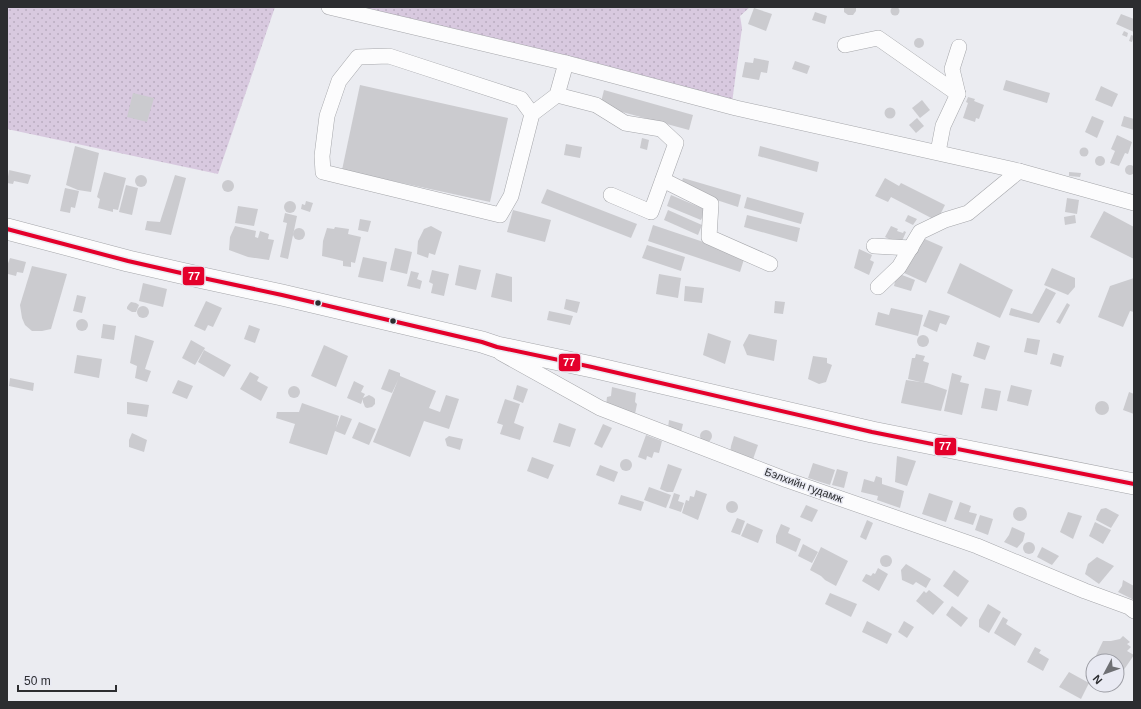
<svg xmlns="http://www.w3.org/2000/svg" width="1141" height="709" font-family="Helvetica,sans-serif">
<style>
.green{fill:url(#green-dots)}
.building{fill:#cbcbcf}
.lines{fill:none;stroke-linecap:round;stroke-linejoin:round}
.street-casing{stroke:#a5a6aa;stroke-width:16}
.secondary-casing{stroke:#a5a6aa;stroke-width:22}
.street{stroke:#fcfcfd;stroke-width:15}
.secondary{stroke:#fcfcfd;stroke-width:21}
.bus-1-casing{stroke:#e9eaf3;stroke-width:7}
.bus-1{stroke:#e4002b;stroke-width:4}
.bus-dot{fill:#2c2d30;stroke:#e9eaf3;stroke-width:1.5}
.labels{text-anchor:middle;stroke-width:3;stroke-linejoin:round;paint-order:stroke}
.street-label{font-size:11px;fill:#2c2d30;stroke:#e9eaf3}
.line-badge{stroke:#e9eaf3;stroke-width:1.5}
.badge-label{font-size:11px;text-anchor:middle;font-weight:bold;fill:#fff}
</style>
<defs>
<pattern id="green-dots" width="8" height="8" patternUnits="userSpaceOnUse"><rect width="8" height="8" fill="#d8c9df"/><path d="M2 2h.1M6 6h.1" fill="none" stroke="#baadc0" stroke-width="1.8" stroke-linecap="round"/></pattern>
</defs>
<rect width="100%" height="100%" fill="#ebecf1"/>
<g class="green">
<polygon points="7,7 275,7 218,174 7,129"/>
<polygon points="349,7 750,7 740,16 742,28 731,110"/>
</g>
<g class="building">
<circle cx="895" cy="11" r="4.5"/>
<polygon points="844,7 856,7 856,11 853,15 848,15 844,12"/>
<polygon points="754,8 772,14 766,31 748,24"/>
<polygon points="815,12 827,16 825,24 812,20"/>
<polygon points="1121,14 1134,19 1134,32 1116,24"/>
<polygon points="1124,31 1128,33 1127,37 1122,35"/>
<polygon points="1131,35 1134,36 1132,42 1129,41"/>
<circle cx="919" cy="43" r="5"/>
<polygon points="754,58 769,61 767,73 761,72 759,80 742,77 745,62 753,63"/>
<polygon points="795,61 810,66 807,74 792,69"/>
<polygon points="1006,80 1050,93 1047,103 1003,90"/>
<polygon points="360,85 508,118 490,202 342,170"/>
<polygon points="1101,86 1118,94 1112,107 1095,100"/>
<polygon points="604,90 693,115 689,130 600,106"/>
<polygon points="133,93 154,98 147,122 127,117"/>
<polygon points="968,97 975,99 974,101 984,105 979,119 976,118 975,122 963,118 968,103 966,102"/>
<polygon points="922,100 930,110 920,118 912,108"/>
<circle cx="890" cy="113" r="5.5"/>
<polygon points="1092,116 1104,121 1097,138 1085,132"/>
<polygon points="1124,116 1134,119 1134,130 1121,126"/>
<polygon points="917,118 924,126 916,133 909,125"/>
<polygon points="1117,135 1132,142 1128,154 1125,153 1119,166 1110,163 1115,151 1111,149"/>
<polygon points="642,138 649,140 647,150 640,148"/>
<polygon points="566,144 582,147 580,158 564,155"/>
<polygon points="75,146 99,153 91,192 78,190 66,185"/>
<polygon points="760,146 819,162 817,172 758,156"/>
<circle cx="1084" cy="152" r="4.5"/>
<circle cx="1100" cy="161" r="5"/>
<circle cx="1130" cy="170" r="5"/>
<polygon points="9,170 31,175 28,184 14,181 13,184 7,183"/>
<polygon points="104,172 126,178 118,210 113,209 113,212 98,208 100,199 97,197"/>
<polygon points="1069,172 1081,173 1080,177 1069,176"/>
<circle cx="141" cy="181" r="6"/>
<polygon points="175,175 186,178 171,235 145,230 147,221 160,222"/>
<polygon points="683,178 741,195 738,207 680,188"/>
<polygon points="885,178 899,186 901,183 945,205 937,221 891,197 888,202 875,196"/>
<circle cx="228" cy="186" r="6"/>
<polygon points="126,185 138,188 132,215 119,212"/>
<polygon points="65,188 79,191 75,208 71,207 70,213 60,211"/>
<polygon points="547,189 637,224 631,238 541,203"/>
<polygon points="671,195 706,210 701,220 667,206"/>
<polygon points="747,197 804,213 801,224 744,208"/>
<polygon points="1067,198 1079,200 1077,214 1065,212"/>
<circle cx="290" cy="207" r="6"/>
<polygon points="306,201 313,203 310,212 301,209 302,204 305,205"/>
<polygon points="238,206 258,209 254,226 235,223"/>
<polygon points="513,210 551,220 545,242 507,232"/>
<polygon points="668,210 702,225 698,235 664,220"/>
<polygon points="1104,211 1134,227 1134,259 1090,237"/>
<polygon points="285,213 297,216 288,259 280,257 287,223 283,222"/>
<polygon points="747,215 800,228 797,242 744,227"/>
<polygon points="908,215 917,219 913,225 905,221"/>
<polygon points="1075,215 1076,223 1065,225 1064,217"/>
<polygon points="360,219 371,221 368,232 358,230"/>
<polygon points="653,225 745,256 740,272 648,241"/>
<polygon points="235,226 256,231 255,237 258,238 260,231 269,234 268,239 274,240 269,260 248,257 229,250 230,237"/>
<polygon points="431,226 442,232 435,255 429,253 428,258 417,254 418,241 424,229"/>
<polygon points="891,226 898,229 897,231 903,233 904,231 906,232 902,241 894,239 893,241 885,237"/>
<polygon points="335,227 349,229 348,234 361,237 355,263 351,262 351,267 343,266 343,261 322,256 323,241 327,228 334,229"/>
<circle cx="299" cy="234" r="6"/>
<polygon points="918,236 943,247 926,283 902,272"/>
<polygon points="647,245 685,257 681,271 642,258"/>
<polygon points="395,248 412,252 407,274 390,270"/>
<polygon points="859,249 872,255 870,260 874,262 869,275 854,268"/>
<polygon points="363,257 387,262 383,282 358,277"/>
<polygon points="10,258 26,262 23,273 17,272 16,276 8,274 7,266"/>
<polygon points="960,263 1013,290 1000,318 947,293"/>
<polygon points="459,265 481,270 476,290 455,285"/>
<polygon points="32,266 67,274 51,329 42,331 32,331 25,325 22,318 20,305"/>
<polygon points="1052,268 1075,278 1075,287 1068,295 1044,285"/>
<polygon points="432,270 449,274 444,296 431,293 433,284 429,282"/>
<polygon points="411,271 419,273 417,279 422,281 420,289 407,286"/>
<polygon points="496,273 512,277 512,302 491,297"/>
<polygon points="897,273 915,280 911,291 894,286"/>
<polygon points="659,274 681,278 678,298 656,294"/>
<polygon points="1134,278 1134,312 1130,311 1123,327 1098,317 1110,286"/>
<polygon points="143,283 167,289 163,307 139,301"/>
<polygon points="685,286 704,288 702,303 684,301"/>
<polygon points="1046,288 1056,293 1039,323 1009,315 1011,308 1032,314"/>
<polygon points="77,295 86,297 82,313 73,311"/>
<polygon points="566,299 580,302 577,313 564,309"/>
<polygon points="206,301 222,308 213,327 208,325 205,331 194,326"/>
<polygon points="775,301 785,302 783,314 774,313"/>
<polygon points="131,302 136,303 139,305 136,312 132,312 127,309 127,307 129,304"/>
<polygon points="1067,303 1070,305 1060,324 1056,322"/>
<circle cx="143" cy="312" r="6"/>
<polygon points="891,308 923,315 918,336 875,325 878,312 889,315"/>
<polygon points="929,310 950,316 946,325 940,323 937,332 923,326"/>
<polygon points="549,311 573,316 570,325 547,320"/>
<circle cx="82" cy="325" r="6"/>
<polygon points="103,324 116,326 114,340 101,338"/>
<polygon points="249,325 260,329 255,343 244,339"/>
<polygon points="708,333 731,341 725,364 703,355"/>
<polygon points="749,334 777,340 774,361 747,355 743,345"/>
<circle cx="923" cy="341" r="6"/>
<polygon points="135,335 154,341 145,369 151,371 147,382 135,378 137,366 130,363"/>
<polygon points="1027,338 1040,340 1037,355 1024,352"/>
<polygon points="191,340 205,348 195,365 182,358"/>
<polygon points="977,342 990,346 985,360 973,356"/>
<polygon points="324,345 348,356 336,387 311,376"/>
<polygon points="204,350 231,365 224,377 198,362"/>
<polygon points="1053,353 1064,356 1061,367 1050,364"/>
<polygon points="916,354 925,356 923,361 929,363 924,383 908,379 912,358 915,358"/>
<polygon points="77,355 102,359 99,378 74,373"/>
<polygon points="813,356 827,358 827,363 832,365 826,382 819,384 808,379"/>
<polygon points="389,369 400,373 400,376 436,391 429,408 440,412 446,395 459,399 449,429 424,421 410,457 373,442 398,380 392,393 381,389"/>
<polygon points="250,372 259,377 257,381 268,387 261,401 240,389"/>
<polygon points="952,373 962,376 960,382 969,384 962,415 944,411"/>
<polygon points="10,378 34,383 33,391 9,386"/>
<polygon points="178,380 193,386 187,399 172,393"/>
<polygon points="906,380 927,383 947,390 941,411 901,403"/>
<polygon points="354,381 364,386 361,392 365,394 363,398 369,395 373,397 375,399 375,404 372,407 367,408 365,407 363,402 363,399 361,404 347,398"/>
<polygon points="517,385 528,389 523,403 513,399"/>
<polygon points="1011,385 1032,390 1028,406 1007,401"/>
<circle cx="294" cy="392" r="6"/>
<polygon points="612,387 636,393 635,402 637,404 635,414 606,405 607,397 611,396"/>
<polygon points="985,388 1001,391 997,411 981,408"/>
<polygon points="1129,392 1134,394 1134,414 1123,410"/>
<polygon points="505,399 520,404 514,423 524,427 520,440 500,434 503,425 497,423"/>
<circle cx="1102" cy="408" r="7"/>
<polygon points="127,402 149,405 147,417 127,414"/>
<polygon points="302,403 339,416 336,428 341,415 352,419 345,435 335,431 327,455 289,443 295,424 276,418 277,412 299,412"/>
<polygon points="669,420 683,424 681,432 668,428"/>
<polygon points="359,422 376,429 369,445 352,438"/>
<polygon points="559,423 576,429 570,447 553,442"/>
<polygon points="603,424 612,428 602,448 594,444"/>
<circle cx="706" cy="436" r="6"/>
<polygon points="132,433 147,440 144,452 129,447 129,440"/>
<polygon points="646,435 662,441 659,453 654,452 652,458 647,456 646,460 638,457"/>
<polygon points="449,436 463,439 460,450 447,446 445,439"/>
<polygon points="734,436 758,445 752,462 730,454 731,446"/>
<polygon points="897,456 916,461 907,486 895,482"/>
<polygon points="532,457 554,465 548,479 527,471"/>
<circle cx="626" cy="465" r="6"/>
<polygon points="813,463 835,470 830,485 808,478"/>
<polygon points="668,464 682,469 673,492 667,492 660,489"/>
<polygon points="600,465 618,472 614,482 596,475"/>
<polygon points="837,469 848,472 844,488 832,485"/>
<polygon points="876,476 882,478 882,484 904,491 900,508 877,500 878,496 861,492 864,479 874,482"/>
<polygon points="649,487 671,495 666,508 644,500"/>
<polygon points="696,490 707,494 698,520 682,513 686,500 689,501 690,496 694,497"/>
<polygon points="674,493 680,495 678,501 684,503 681,512 669,508"/>
<polygon points="929,493 953,501 946,522 922,514"/>
<polygon points="621,495 644,502 641,511 618,504"/>
<circle cx="732" cy="507" r="6"/>
<polygon points="960,502 971,506 969,512 977,514 973,525 954,519"/>
<polygon points="806,505 818,510 812,522 800,517"/>
<circle cx="1020" cy="514" r="7"/>
<polygon points="1106,508 1119,515 1111,528 1096,520 1097,516 1101,509"/>
<polygon points="1068,512 1082,516 1073,539 1060,532"/>
<polygon points="980,515 993,519 988,535 975,530"/>
<polygon points="737,518 745,521 740,535 731,532"/>
<polygon points="867,520 873,523 866,540 860,537"/>
<polygon points="1095,522 1111,530 1103,544 1089,536"/>
<polygon points="747,523 763,530 758,543 741,536"/>
<polygon points="781,524 790,528 788,533 801,539 796,552 776,543 776,536"/>
<polygon points="1012,527 1025,533 1023,541 1017,548 1004,542 1009,535"/>
<circle cx="1029" cy="548" r="6"/>
<polygon points="803,544 818,552 812,563 798,556"/>
<polygon points="821,547 848,561 836,586 825,580 821,576 810,570"/>
<polygon points="1042,547 1059,556 1052,565 1037,557"/>
<circle cx="886" cy="561" r="6"/>
<polygon points="1097,557 1114,566 1099,584 1085,574 1088,564"/>
<polygon points="906,564 931,579 926,588 916,582 913,585 902,580 901,570"/>
<polygon points="878,568 888,574 879,591 862,581 866,574 871,576 873,573 875,574"/>
<polygon points="954,570 969,581 958,597 943,586"/>
<polygon points="1123,580 1134,586 1134,600 1118,592 1122,586"/>
<polygon points="929,590 944,602 933,615 916,601 924,591 926,593"/>
<polygon points="830,593 857,604 851,617 825,604"/>
<polygon points="988,604 1001,612 989,633 979,627 979,620"/>
<polygon points="952,606 968,618 961,627 946,615"/>
<polygon points="1003,617 1008,620 1006,624 1022,634 1015,646 994,633"/>
<polygon points="867,621 892,634 887,644 862,632"/>
<polygon points="904,621 914,627 907,638 898,632"/>
<polygon points="1123,636 1130,642 1127,644 1131,647 1127,651 1134,655 1123,671 1117,668 1117,661 1093,661 1093,675 1088,672 1103,641 1111,641 1120,639"/>
<polygon points="1035,647 1041,650 1039,653 1049,659 1043,671 1027,662"/>
<polygon points="1069,672 1089,683 1081,699 1059,687"/>
</g>
<g class="lines">
<defs>
<g id="street">
<polyline points="329,7 566,63 736,108 1019,171 1134,203"/>
<polyline points="845,45 878,38 958,94"/>
<polyline points="557,95 596,105 625,123 661,129 676,143 651,212 611,195"/>
<polyline points="532,114 521,99 389,56 358,57 339,81 327,116 322,156 323,172 500,215 511,196 532,114 557,95 566,63"/>
<polyline points="938,152 943,126 958,94 952,69 959,47"/>
<polyline points="663,180 711,204 709,237 770,264"/>
<polyline points="874,246 911,248"/>
<polyline points="878,287 899,267 920,232 945,220 968,213 1019,171"/>
<polyline points="501,353 600,408 787,480 977,546 1085,591 1129,607 1134,611"/>
</g>
<polyline id="secondary" points="7,229 128,261 203,278 282,295 482,342 497,347 592,367 872,432 1134,484"/>
</defs>
<use href="#street" class="street-casing"/>
<use href="#secondary" class="secondary-casing"/>
<use href="#street" class="street"/>
<use href="#secondary" class="secondary"/>
<defs>
<polyline id="bus-1" points="7,229 128,261 203,278 282,295 482,342 497,347 592,367 872,432 1134,484"/>
</defs>
<use href="#bus-1" class="bus-1-casing"/>
<use href="#bus-1" class="bus-1"/>
</g>
<g class="bus-dot">
<circle cx="318" cy="303" r="3.5"/>
<circle cx="393" cy="321" r="3.5"/>
</g>
<g class="labels">
<g class="street-label">
<text transform="translate(804 485) rotate(20)" y="4">Бэлхийн гудамж</text>
</g>
</g>
<g class="line-badge">
<rect x="182" y="266" width="23" height="20" rx="4" fill="#e4002b"/>
<rect x="558" y="353" width="23" height="19" rx="4" fill="#e4002b"/>
<rect x="934" y="437" width="23" height="19" rx="4" fill="#e4002b"/>
</g>
<g class="badge-label">
<text x="194" y="280">77</text>
<text x="569" y="366">77</text>
<text x="945" y="450">77</text>
</g>
<rect width="1141" height="709" fill="none" stroke="#2c2d30" stroke-width="16"/>
<g transform="translate(1105 673) rotate(229)"><circle r="19" fill="#e9eaf3" stroke="#9d9ea5"/>
<path d="M0-3L7 15L0 10L-7 15Z" fill="#6f7074"/>
<text y="-6" font-size="11" font-weight="bold" text-anchor="middle" fill="#2c2d30">N</text>
</g>
<path d="M18 685v6h98v-6" fill="none" stroke="#2c2d30" stroke-width="2"/>
<text x="24" y="685" font-size="12" fill="#2c2d30" stroke="#e9eaf3" stroke-width="3" paint-order="stroke">50 m</text>
</svg>
